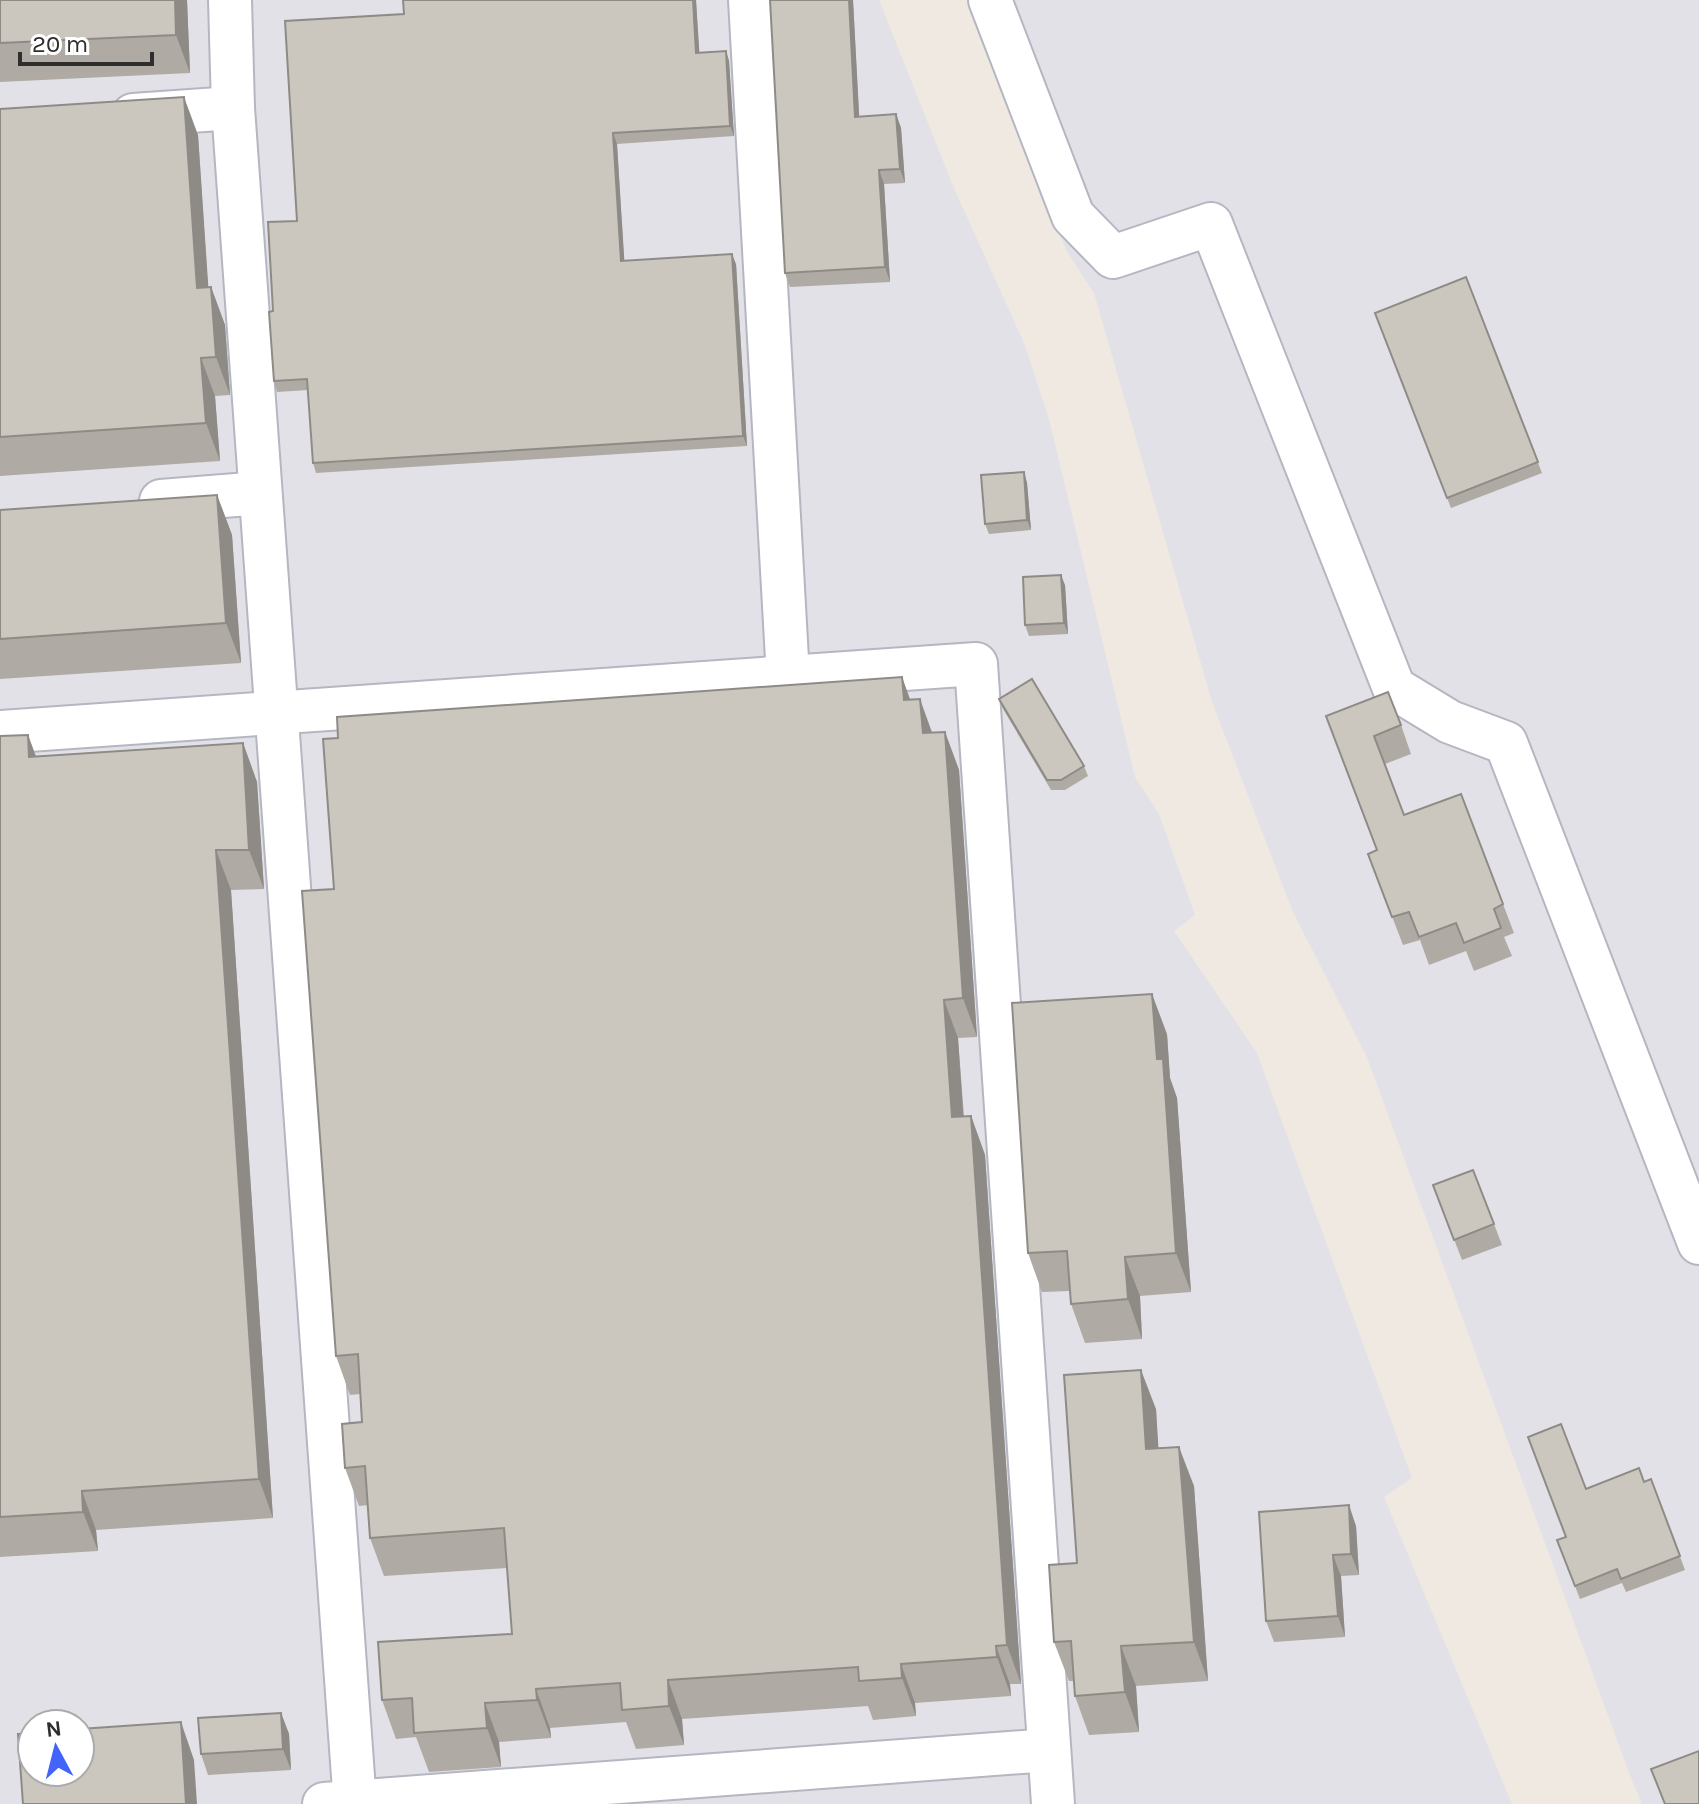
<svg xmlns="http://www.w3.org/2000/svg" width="1699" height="1804" font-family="Karla,sans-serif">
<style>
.industrial{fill:#e3e1e8;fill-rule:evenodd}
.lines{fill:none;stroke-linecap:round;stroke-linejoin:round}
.minor-casing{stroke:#b4b7c1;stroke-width:46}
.minor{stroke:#fff;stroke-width:42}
.wall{fill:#afaba4}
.shaded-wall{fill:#8e8b86}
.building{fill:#cbc7bf;stroke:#8e8b86;stroke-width:2}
</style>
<rect width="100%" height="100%" fill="#efe9e1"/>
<g class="industrial">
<path d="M0,0H879L953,186L1024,343L1049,419L1135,777L1159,814L1195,915L1174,931L1257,1053L1412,1478L1384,1497L1512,1804H0ZM32,1724H80V1772H32Z"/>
<polygon points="974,0 1699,0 1699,1804 1642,1804 1631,1778 1367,1057 1293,912 1212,702 1094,293 1066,250"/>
</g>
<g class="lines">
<defs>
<g id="minor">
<polyline points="230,0 233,108 355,1804"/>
<polyline points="750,0 788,677"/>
<polyline points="990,0 1073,216 1113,257 1211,224 1394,688 1450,722 1506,743 1699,1243"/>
<polyline points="133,115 233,108"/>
<polyline points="161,501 260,493"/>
<polyline points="0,732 976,664 1053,1804"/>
<polyline points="324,1804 1049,1750"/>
</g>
</defs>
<use href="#minor" class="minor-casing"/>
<use href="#minor" class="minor"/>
</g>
<g class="wall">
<polygon points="0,0 187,0 190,73 0,82"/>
<polygon points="403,0 696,0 699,52 726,51 729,61 734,136 617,144 624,260 736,264 747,446 316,473 313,463 308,390 277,392 274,381 273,311 297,221 404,14"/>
<polygon points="770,0 853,0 859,117 896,114 901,128 905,183 884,184 890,282 790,287 785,273"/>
<polygon points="0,109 198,135 208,287 211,287 225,325 230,395 215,396 220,461 0,476"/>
<polygon points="1466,277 1542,473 1451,508 1375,313"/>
<polygon points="1024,472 1027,483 1031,530 989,534 985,524"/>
<polygon points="217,495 232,535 241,663 0,679 0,510"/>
<polygon points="1065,585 1068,634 1029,636 1025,625"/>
<polygon points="902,677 910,700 932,733 945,732 959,770 977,1037 958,1038 964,1116 971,1116 985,1155 1021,1684 1010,1684 1011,1696 915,1703 916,1716 873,1720 868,1706 682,1719 684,1745 636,1749 626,1722 550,1728 551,1738 499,1742 501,1767 429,1772 416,1737 396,1739 382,1700 512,1634 507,1568 384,1576 370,1538 368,1505 359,1506 345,1468 362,1422 360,1394 350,1395 336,1356 334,889"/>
<polygon points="999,699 1084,766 1088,776 1065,790 1051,790 1003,709"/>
<polygon points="1326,716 1401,725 1411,754 1385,764 1404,815 1503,904 1514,933 1504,937 1512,956 1474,971 1466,951 1429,965 1420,940 1403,945 1368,854 1377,850"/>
<polygon points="28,735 36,756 243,743 257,782 264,889 231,890 273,1518 96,1530 98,1551 0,1557 0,736"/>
<polygon points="1167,1034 1170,1078 1177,1098 1191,1292 1140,1296 1142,1339 1085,1343 1071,1304 1070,1291 1042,1292 1028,1253"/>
<polygon points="1433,1185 1494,1224 1502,1245 1462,1260"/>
<polygon points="1156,1409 1158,1449 1194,1486 1208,1681 1136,1686 1139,1732 1089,1735 1075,1696 1074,1681 1069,1681 1054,1642 1077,1563"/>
<polygon points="1651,1479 1685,1570 1626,1592 1622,1583 1580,1599 1557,1540 1566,1537 1586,1489 1644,1482"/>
<polygon points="1356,1526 1359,1575 1341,1576 1345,1637 1274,1642 1266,1621"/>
<polygon points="281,1713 289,1734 291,1770 208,1775 201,1754"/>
</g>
<g class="shaded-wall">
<polygon points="175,0 187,0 190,73 176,35"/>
<polygon points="693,0 696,0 700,63 696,53"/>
<polygon points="849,0 853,0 860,131 855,117"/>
<polygon points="726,51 729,61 734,136 730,126"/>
<polygon points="184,97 198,135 211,326 197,288"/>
<polygon points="896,114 901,128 905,183 900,169"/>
<polygon points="613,133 617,144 625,271 621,261"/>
<polygon points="879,170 884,184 890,282 885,267"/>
<polygon points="732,254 736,264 747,446 743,436"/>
<polygon points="211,287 225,325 230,395 216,357"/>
<polygon points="201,358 215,396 220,461 206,423"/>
<polygon points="1024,472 1027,483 1031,530 1027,520"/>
<polygon points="217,495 232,535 241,663 226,623"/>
<polygon points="1061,575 1065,585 1068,634 1064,623"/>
<polygon points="902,677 916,716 904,700"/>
<polygon points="920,699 934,738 923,733"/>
<polygon points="945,732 959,770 977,1037 963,998"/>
<polygon points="28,735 42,774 29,757"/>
<polygon points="243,743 257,782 264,889 249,850"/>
<polygon points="216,850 231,890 273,1518 259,1479"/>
<polygon points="1152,994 1167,1034 1170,1078 1177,1098 1191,1292 1176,1253 1157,1059"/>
<polygon points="944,1000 958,1038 966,1156 952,1117"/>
<polygon points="971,1116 985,1155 1021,1684 1007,1645"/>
<polygon points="1125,1257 1140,1296 1142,1339 1128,1299"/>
<polygon points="1141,1370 1156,1409 1161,1489 1146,1449"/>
<polygon points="1179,1447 1194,1486 1208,1681 1194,1642"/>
<polygon points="82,1491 96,1530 98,1551 83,1512"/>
<polygon points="1349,1505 1356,1526 1359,1575 1351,1554"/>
<polygon points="1333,1555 1341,1576 1345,1637 1338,1616"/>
<polygon points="996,1646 1010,1684 1011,1696 997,1657"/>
<polygon points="1121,1646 1136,1686 1139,1732 1125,1692"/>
<polygon points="901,1664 915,1703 916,1716 902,1678"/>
<polygon points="668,1680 682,1719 684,1745 669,1706"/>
<polygon points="536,1689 550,1728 551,1738 537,1700"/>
<polygon points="485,1703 499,1742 501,1767 487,1728"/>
<polygon points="281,1713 289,1734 291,1770 283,1749"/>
<polygon points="181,1722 194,1760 197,1804 186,1804"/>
</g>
<g class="building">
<polygon points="0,0 175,0 176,35 0,43"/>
<polygon points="403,0 693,0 696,53 726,51 730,126 613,133 621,261 732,254 743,436 313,463 307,379 274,381 269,312 273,311 268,222 297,221 285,21 404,14"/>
<polygon points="770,0 849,0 855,117 896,114 900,169 879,170 885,267 785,273"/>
<polygon points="184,97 197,288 211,287 216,357 201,358 206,423 0,437 0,109"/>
<polygon points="1466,277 1538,462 1447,498 1375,313"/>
<polygon points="1024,472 1027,520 985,524 981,475"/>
<polygon points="217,495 226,623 0,639 0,510"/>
<polygon points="1061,575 1064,623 1025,625 1023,577"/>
<polygon points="902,677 904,700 920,699 923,733 945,732 963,998 944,1000 952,1117 971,1116 1007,1645 996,1646 997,1657 901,1664 902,1678 859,1681 858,1667 668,1680 669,1706 622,1710 620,1683 536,1689 537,1700 485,1703 487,1728 414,1733 412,1698 382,1700 378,1642 512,1634 504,1528 370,1538 365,1466 345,1468 342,1424 362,1422 358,1354 336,1356 302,891 334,889 323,739 338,738 337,717"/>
<polygon points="1032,679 1084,766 1061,780 1047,780 999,699"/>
<polygon points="1388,692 1401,725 1374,736 1404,815 1461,794 1503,904 1494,909 1501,928 1464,943 1456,923 1419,937 1409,912 1392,917 1368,854 1377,850 1326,716"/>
<polygon points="28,735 29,757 243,743 249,850 216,850 259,1479 82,1491 83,1512 0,1517 0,736"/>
<polygon points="1152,994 1157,1059 1163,1059 1176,1253 1125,1257 1128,1299 1071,1304 1067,1251 1028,1253 1012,1003"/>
<polygon points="1473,1170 1494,1224 1454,1240 1433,1185"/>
<polygon points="1141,1370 1146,1449 1179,1447 1194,1642 1121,1646 1125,1692 1075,1696 1071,1641 1054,1642 1049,1565 1077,1563 1064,1375"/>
<polygon points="1561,1424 1586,1489 1639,1468 1644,1482 1651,1479 1680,1556 1621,1579 1617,1569 1575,1586 1557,1540 1566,1537 1528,1437"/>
<polygon points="1349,1505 1351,1554 1333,1555 1338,1616 1266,1621 1259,1512"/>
<polygon points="281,1713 283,1749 201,1754 198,1718"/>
<polygon points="181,1722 186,1804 23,1804 18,1734 32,1733 32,1772 80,1772 80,1729"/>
<polygon points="1699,1751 1699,1804 1665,1804 1651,1769"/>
</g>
<g transform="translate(56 1748) rotate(353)"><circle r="38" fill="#ffffff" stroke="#ababab" stroke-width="2"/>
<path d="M0-6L14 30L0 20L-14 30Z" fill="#4264fb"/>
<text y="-12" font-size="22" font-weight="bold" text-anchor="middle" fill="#2e2e2e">N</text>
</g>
<path d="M20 52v12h132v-12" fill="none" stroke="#2e2e2e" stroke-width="4"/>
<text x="32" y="52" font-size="24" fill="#2e2e2e" stroke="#ffffff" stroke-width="6" paint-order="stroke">20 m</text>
</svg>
